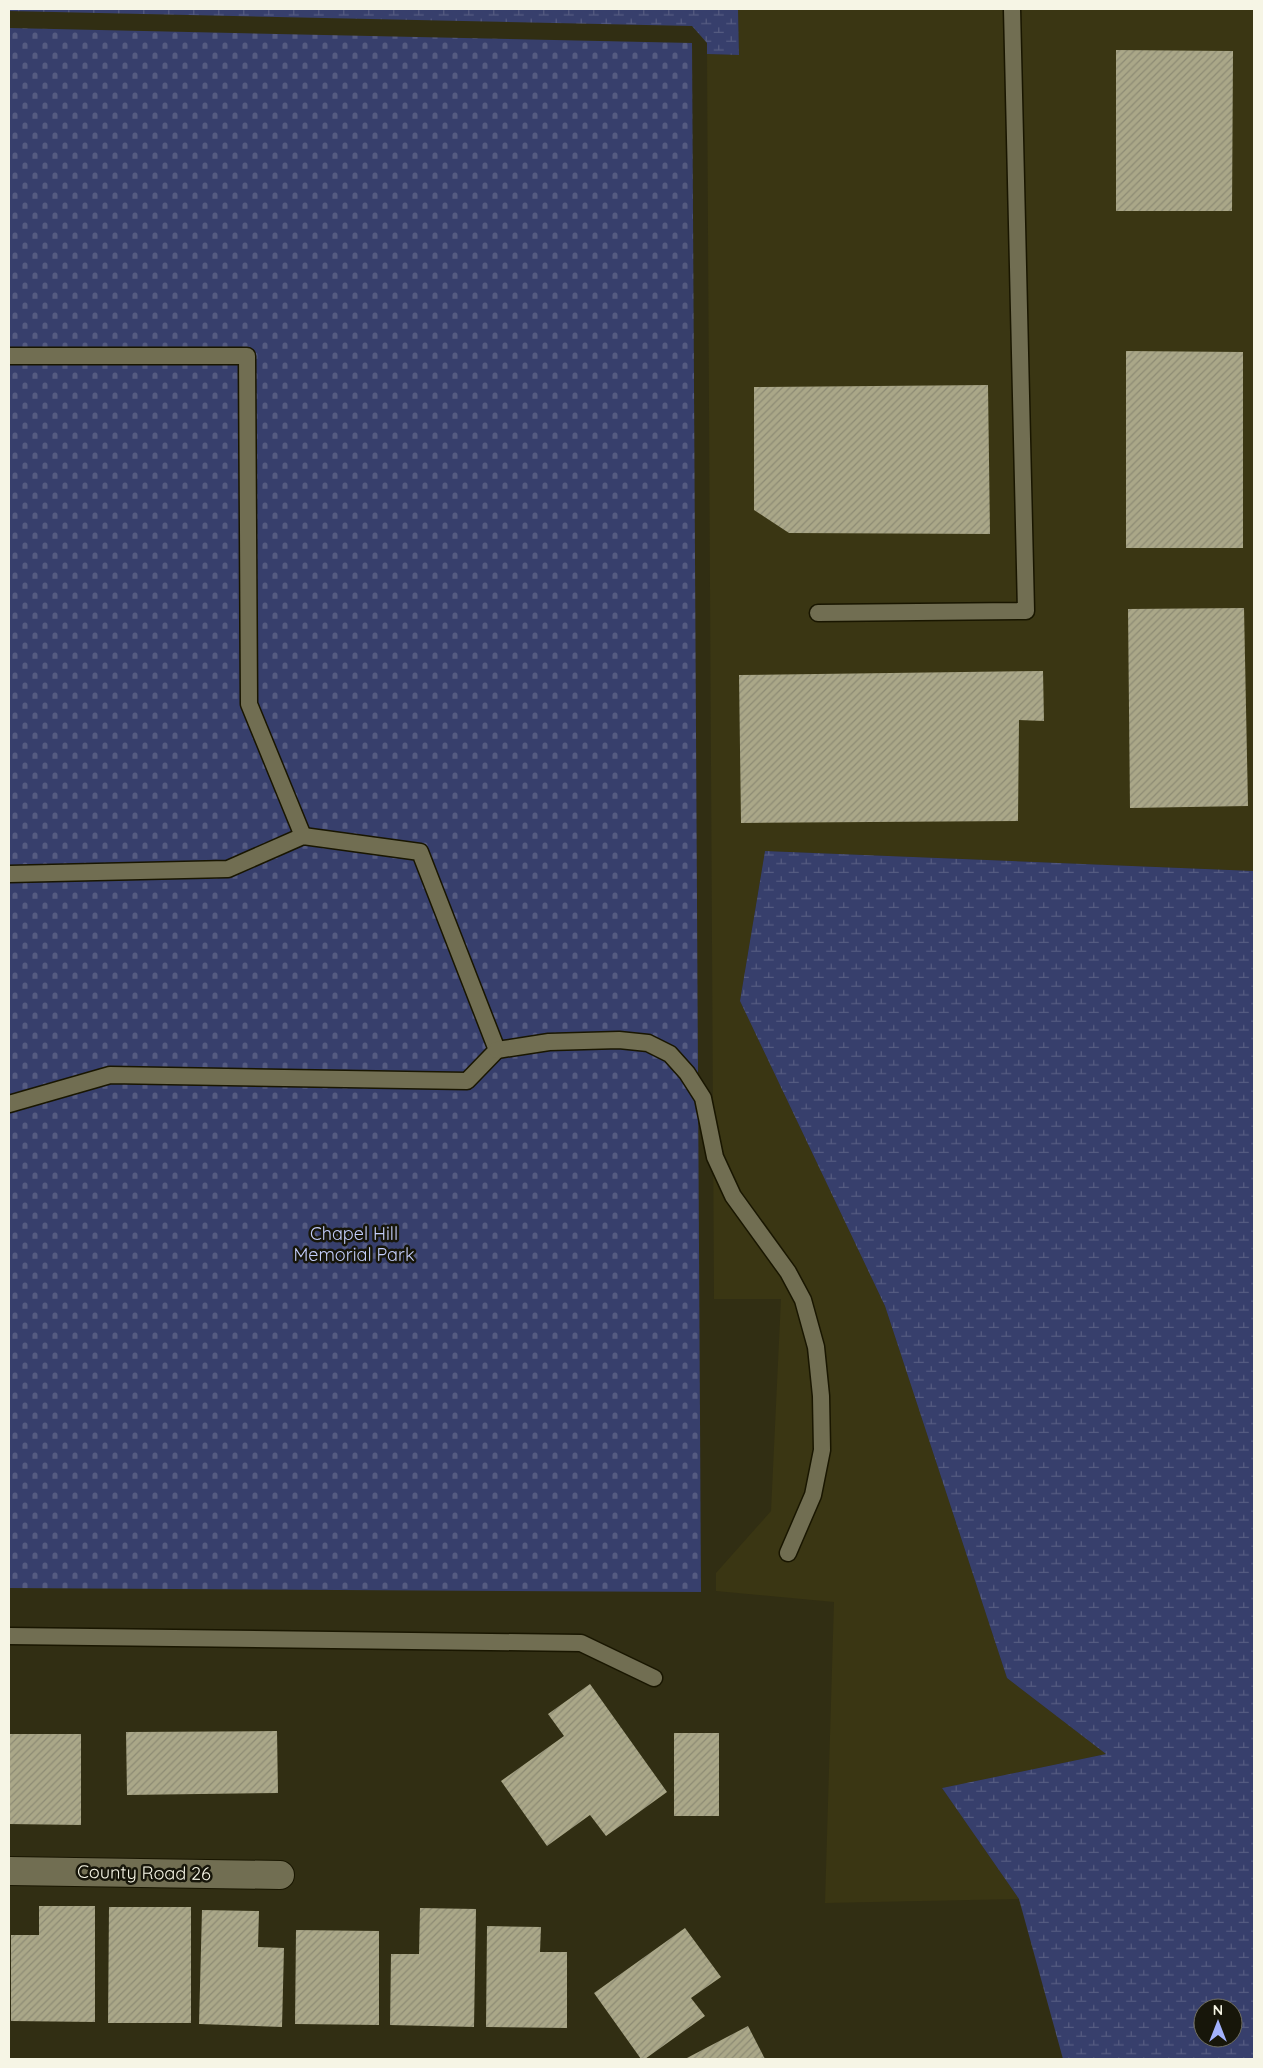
<svg xmlns="http://www.w3.org/2000/svg" width="1263" height="2068" font-family="Quicksand,sans-serif">
<style>
.built{fill:#3a3613}
.wetland{fill:url(#wetland-marsh);fill-rule:evenodd}
.cemetery{fill:url(#cemetery-stones)}
.building{fill:url(#building-hatch)}
.lines{fill:none;stroke-linecap:round;stroke-linejoin:round}
.service-casing{stroke:#191600;stroke-width:19}
.minor-casing{stroke:#191600;stroke-width:30}
.service{stroke:#716e52;stroke-width:16}
.minor{stroke:#716e52;stroke-width:28}
.labels{text-anchor:middle;stroke-width:5;stroke-linejoin:round;paint-order:stroke}
.park-label{font-size:18px;fill:#c4cefb;stroke:#17160a}
.street-label{font-size:18px;fill:#f6f5e5;stroke:#17160a}
</style>
<defs>
<pattern id="wetland-marsh" width="20" height="14" patternUnits="userSpaceOnUse" patternTransform="scale(1.25)"><rect width="20" height="14" fill="#373f6c"/><path d="M1 5h8M5 5V1M11 12h8M15 12V8" fill="none" stroke="#555b81"/></pattern>
<pattern id="cemetery-stones" width="16" height="16" patternUnits="userSpaceOnUse" patternTransform="scale(1.25)"><rect width="16" height="16" fill="#373f6c"/><path d="M2 7V4a2 2 0 0 1 4 0v3zM10 15v-3a2 2 0 0 1 4 0v3z" fill="#555b81"/></pattern>
<pattern id="building-hatch" width="6" height="6" patternUnits="userSpaceOnUse" patternTransform="scale(1.25)"><rect width="6" height="6" fill="#aaa788"/><path d="M-1 1l2-2M0 6l6-6M5 7l2-2" fill="none" stroke="#8d8b74"/></pattern>
</defs>
<rect width="100%" height="100%" fill="#312e13"/>
<polygon class="built" points="738,9 1254,9 1254,871 765,851 740,1001 885,1306 1007,1678 1106,1754 942,1788 1019,1899 825,1903 834,1602 716,1591 716,1573 771,1511 781,1299 714,1299 707,54 739,55"/>
<g class="wetland">
<polygon points="9,9 738,9 739,55 707,54 707,43 692,26 9,11"/>
<path d="M765,851L1254,871V2059H1063L1019,1899L942,1788L1106,1754L1007,1678L885,1306L740,1001ZM1203,2008H1233V2038H1203Z"/>
</g>
<polygon class="cemetery" points="9,28 692,43 701,1592 9,1588"/>
<g class="building">
<polygon points="1116,50 1233,51 1232,211 1116,211"/>
<polygon points="1126,351 1243,352 1243,548 1126,548"/>
<polygon points="988,385 990,534 789,533 754,510 754,387"/>
<polygon points="1244,608 1248,806 1130,808 1128,609"/>
<polygon points="1043,671 1044,721 1019,720 1018,821 741,823 739,675"/>
<polygon points="590,1684 667,1792 606,1836 590,1815 547,1846 501,1781 564,1736 548,1714"/>
<polygon points="277,1731 278,1793 127,1795 126,1732"/>
<rect x="674" y="1733" width="45" height="83"/>
<polygon points="9,1734 81,1734 81,1825 9,1824"/>
<polygon points="39,1906 95,1906 95,2022 11,2021 11,1935 39,1935"/>
<polygon points="109,1907 191,1907 191,2023 108,2023"/>
<polygon points="420,1908 476,1909 474,2027 390,2025 391,1954 419,1954"/>
<polygon points="202,1910 259,1911 258,1947 284,1948 282,2027 199,2024"/>
<polygon points="487,1926 541,1927 540,1952 567,1952 567,2028 486,2027"/>
<polygon points="685,1928 721,1977 691,1998 705,2016 645,2059 641,2059 594,1993"/>
<polygon points="296,1930 379,1931 379,2025 295,2024"/>
<polygon points="748,2026 765,2059 685,2059"/>
</g>
<g class="lines">
<defs>
<g id="service">
<polyline points="9,356 247,356 249,704 303,836"/>
<polyline points="818,613 1026,611 1012,9"/>
<polyline points="9,874 228,869 303,836 420,852 497,1050 467,1081 110,1075 9,1104"/>
<polyline points="497,1050 549,1042 619,1040 648,1043 670,1054 687,1073 703,1098 715,1157 733,1196 788,1272 803,1300 816,1347 821,1396 822,1450 813,1495 788,1553"/>
<polyline points="9,1636 581,1643 654,1678"/>
</g>
<polyline id="minor" points="9,1871 280,1875"/>
</defs>
<use href="#service" class="service-casing"/>
<use href="#minor" class="minor-casing"/>
<use href="#service" class="service"/>
<use href="#minor" class="minor"/>
</g>
<g class="labels">
<g class="park-label">
<text x="354" y="1240">Chapel Hill<tspan x="354" dy="21">Memorial Park</tspan></text>
</g>
<g class="street-label">
<text transform="translate(144 1873) rotate(1)" y="6">County Road 26</text>
</g>
</g>
<rect width="1263" height="2068" fill="none" stroke="#f6f5e5" stroke-width="20"/>
<g transform="translate(1218 2023)"><circle r="24" fill="#17160a" stroke="#706f62"/>
<path d="M0-4L9 19L0 12L-9 19Z" fill="#a3b2fd"/>
<text y="-8" font-size="14" font-weight="bold" text-anchor="middle" fill="#f6f5e5">N</text>
</g>
</svg>
